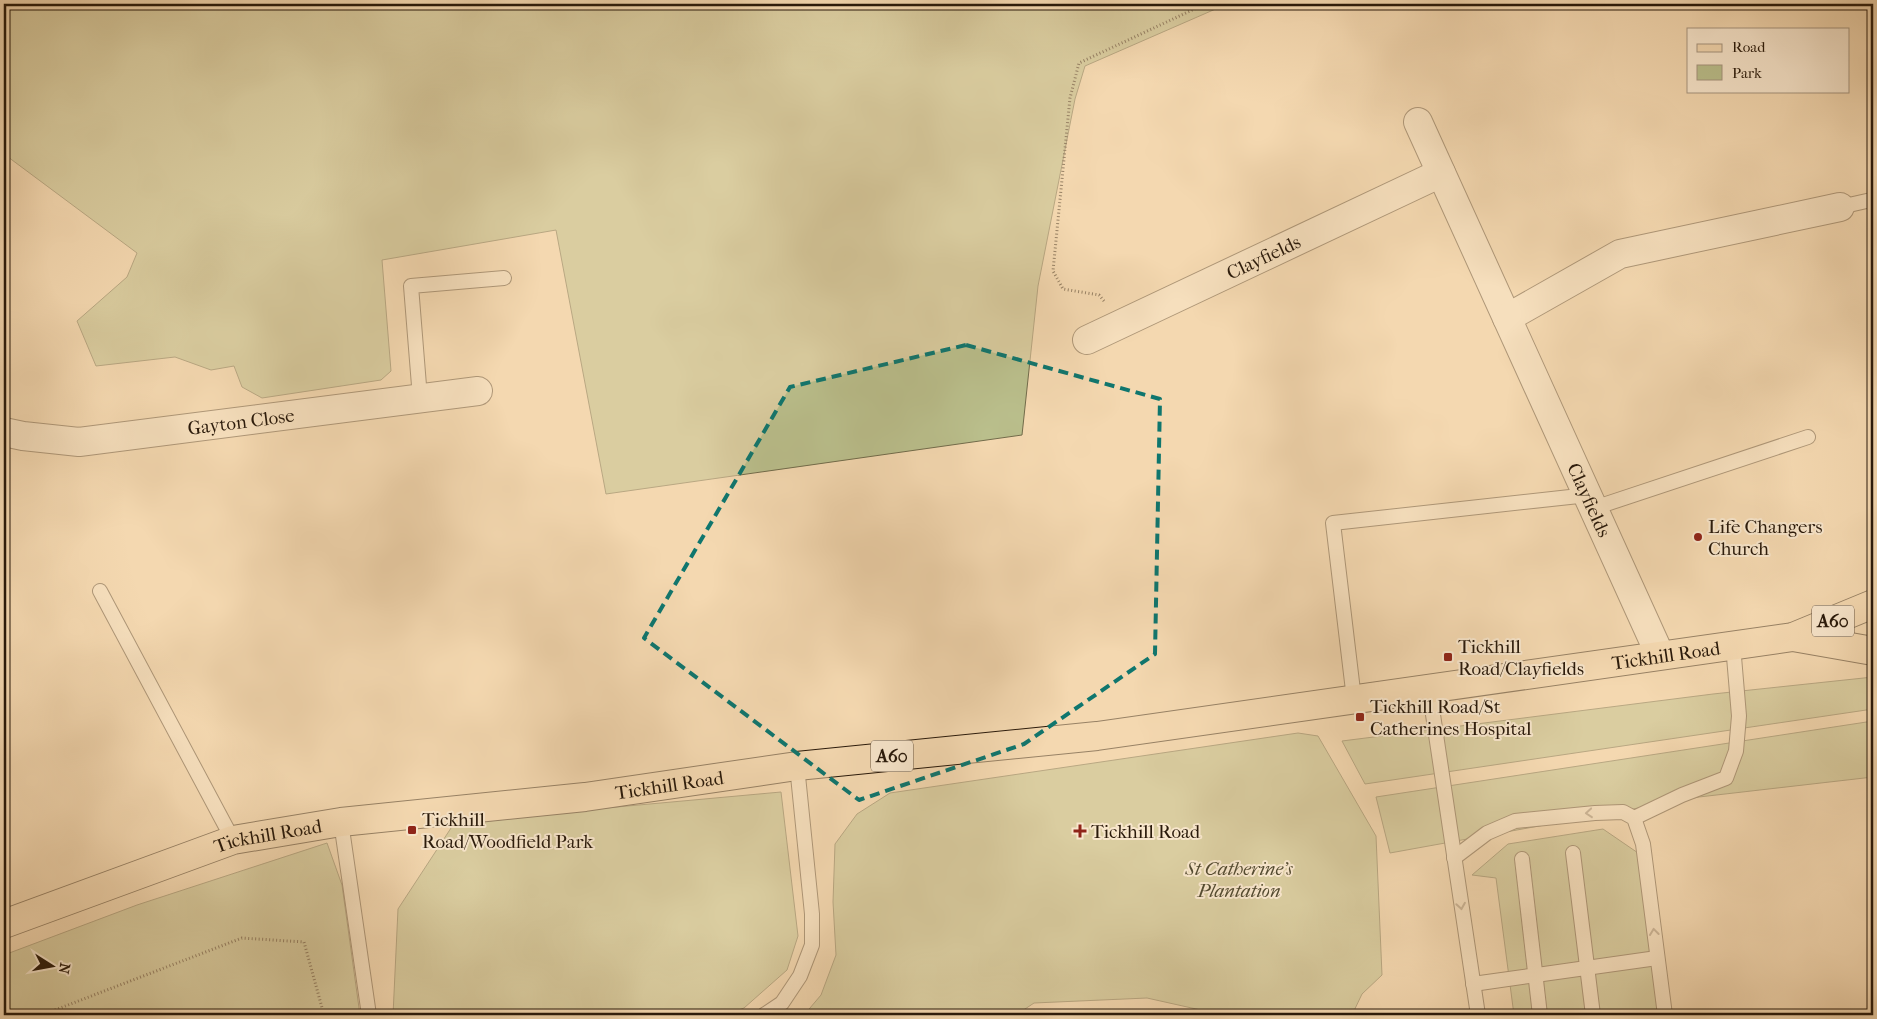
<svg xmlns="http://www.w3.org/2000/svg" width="1877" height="1019" font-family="'IM FELL French Canon',serif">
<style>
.green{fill:#babf8c;stroke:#726c4b}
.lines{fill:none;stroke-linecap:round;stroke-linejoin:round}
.lane-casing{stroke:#5c4934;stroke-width:16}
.street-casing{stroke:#5c4934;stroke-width:30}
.primary-casing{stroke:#29190a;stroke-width:30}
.path{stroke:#29190a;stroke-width:3;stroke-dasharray:1 2.5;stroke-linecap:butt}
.lane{stroke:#f8e6cc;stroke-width:14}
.street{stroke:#f8e6cc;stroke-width:28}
.primary{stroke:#f4d8b0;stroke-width:28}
.oneway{stroke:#9b8a75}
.marked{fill:none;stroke:#0f766e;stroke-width:4;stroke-dasharray:10 6;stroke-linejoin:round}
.poi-dot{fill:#8f2418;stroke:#f8e6cc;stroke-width:2}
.labels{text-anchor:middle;stroke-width:4;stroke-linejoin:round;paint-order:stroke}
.shield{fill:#f8e6cc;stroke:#675644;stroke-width:1}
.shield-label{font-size:18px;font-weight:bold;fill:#29190a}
.street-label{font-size:19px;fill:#29190a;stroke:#f8e6cc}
.poi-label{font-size:19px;fill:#29190a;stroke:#f8e6cc;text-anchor:start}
.park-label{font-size:19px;font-style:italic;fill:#544b31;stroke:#f8e6cc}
</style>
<rect width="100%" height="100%" fill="#f4d8b0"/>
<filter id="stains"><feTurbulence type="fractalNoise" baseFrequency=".004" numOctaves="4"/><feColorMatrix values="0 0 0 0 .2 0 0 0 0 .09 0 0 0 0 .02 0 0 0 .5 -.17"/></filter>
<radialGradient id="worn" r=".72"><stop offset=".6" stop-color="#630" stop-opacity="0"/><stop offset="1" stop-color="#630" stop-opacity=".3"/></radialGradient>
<g class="green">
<polygon points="4,4 1227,4 1085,66 1075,99 1038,286 1022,435 606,494 556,230 382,260 391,371 381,380 262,398 242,387 234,366 211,370 175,357 96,366 77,321 127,277 137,253 4,154"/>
<polygon points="1873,677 1873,709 1365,784 1342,741 1713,694"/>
<polygon points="1873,721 1873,777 1699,797 1390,853 1376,797"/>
<polygon points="1298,733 1318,736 1376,836 1382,975 1362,994 1352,1015 1223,1015 1147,998 1034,1003 1016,1015 804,1015 821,995 836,955 833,902 835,844 857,814 890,793"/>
<polygon points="781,792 798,936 787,970 744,1008 725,1015 393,1015 398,909 453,825 595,809"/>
<polygon points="1603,829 1641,855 1663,1015 1514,1015 1496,878 1472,875 1508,844"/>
<polygon points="327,843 342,885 360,1015 4,1015 4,955 137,905"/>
</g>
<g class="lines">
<defs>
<g id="lane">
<polyline points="1840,207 1871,200 1873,202"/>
<polyline points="420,398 411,286 504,278"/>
<polyline points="1594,508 1808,437"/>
<polyline points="100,591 233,840"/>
<polyline points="1429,688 1478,1015"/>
<polyline points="1354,699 1333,523 1588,495"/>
<polyline points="1634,818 1682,795 1726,778 1736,751 1739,716 1733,645"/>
<polyline points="341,822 369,1015"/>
<polyline points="1573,853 1593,1015"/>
<polyline points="1454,858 1487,833 1515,821 1595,813 1623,812 1634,818 1643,844 1665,1015"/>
<polyline points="1522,859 1540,1015"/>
<polyline points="1473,984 1657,958"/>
<polyline points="764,1015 782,1003 800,976 812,945 812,914 797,766"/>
</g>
<g id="street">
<path id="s1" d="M1418,122L1660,655"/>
<polyline points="1507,318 1620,254 1840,207"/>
<path id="s2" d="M1087,340L1441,173"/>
<path id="s3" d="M4,432L23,436L79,442L478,391"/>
</g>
<g id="primary">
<polyline points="1793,637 1873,651"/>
<path id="s4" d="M4,924L233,840L341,822L585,797L797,766L1097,736L1793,637L1873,604"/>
</g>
</defs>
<use href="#lane" class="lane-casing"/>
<use href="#street" class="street-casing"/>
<use href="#primary" class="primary-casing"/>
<g class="path">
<polyline points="1104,301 1099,295 1063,289 1053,271 1070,98 1079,63 1205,4"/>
<polyline points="42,1015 242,938 304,942 324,1015"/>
</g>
<use href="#lane" class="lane"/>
<use href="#street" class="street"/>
<use href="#primary" class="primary"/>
</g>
<defs><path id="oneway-chevron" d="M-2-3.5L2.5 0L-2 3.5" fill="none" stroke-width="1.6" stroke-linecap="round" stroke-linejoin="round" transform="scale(1.25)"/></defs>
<g class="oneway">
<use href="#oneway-chevron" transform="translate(1589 813) rotate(175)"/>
<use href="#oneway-chevron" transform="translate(1461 906) rotate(81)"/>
<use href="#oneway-chevron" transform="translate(1654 932) rotate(-97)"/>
</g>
<path d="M0 0H1877V1019H0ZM966,345L1160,399L1155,654L1024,744L859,800L644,638L790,387Z" fill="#f4d8b0" fill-opacity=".55" fill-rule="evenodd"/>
<path class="marked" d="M966,345L1160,399L1155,654L1024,744L859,800L644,638L790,387Z"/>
<g class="poi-dot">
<circle cx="1698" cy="537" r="5"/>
<rect x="1443" y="652" width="10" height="10" rx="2.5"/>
<rect x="1355" y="712" width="10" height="10" rx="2.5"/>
<rect x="407" y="825" width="10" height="10" rx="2.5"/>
<path d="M1077.5 823.5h5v5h5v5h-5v5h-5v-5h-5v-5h5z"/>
</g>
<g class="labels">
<g class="shield">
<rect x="1812" y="605.5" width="42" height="31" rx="4"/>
<rect x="871" y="740.5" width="42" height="31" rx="4"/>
</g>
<g class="shield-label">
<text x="1833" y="627">A60</text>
<text x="892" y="762">A60</text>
</g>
<g class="street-label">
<text dy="7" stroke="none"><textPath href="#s2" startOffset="195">Clayfields</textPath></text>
<text dy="7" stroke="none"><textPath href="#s3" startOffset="239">Gayton Close</textPath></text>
<text dy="7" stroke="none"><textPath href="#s1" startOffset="415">Clayfields</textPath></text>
<text dy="7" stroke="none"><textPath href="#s4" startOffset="1689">Tickhill Road</textPath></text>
<text dy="7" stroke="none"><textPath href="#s4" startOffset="684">Tickhill Road</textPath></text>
<text dy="7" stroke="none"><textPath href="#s4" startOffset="279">Tickhill Road</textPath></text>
</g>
<g class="poi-label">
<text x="1708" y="533">Life Changers<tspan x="1708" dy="22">Church</tspan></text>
<text x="1458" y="653">Tickhill<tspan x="1458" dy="22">Road/Clayfields</tspan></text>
<text x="1370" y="713">Tickhill Road/St<tspan x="1370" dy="22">Catherines Hospital</tspan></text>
<text x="422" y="826">Tickhill<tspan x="422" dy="22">Road/Woodfield Park</tspan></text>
<text x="1091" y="838">Tickhill Road</text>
</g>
<g class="park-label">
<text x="1239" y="875">St Catherine's<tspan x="1239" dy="22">Plantation</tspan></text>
</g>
</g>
<rect width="1877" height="1019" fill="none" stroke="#f4d8b0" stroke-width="20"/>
<rect x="5" y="5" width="1867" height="1009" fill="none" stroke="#29190a" stroke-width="2.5"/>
<rect x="10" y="10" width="1857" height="999" fill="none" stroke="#29190a"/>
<rect x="1687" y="28" width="162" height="65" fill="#f8e6cc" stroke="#a5947e"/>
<rect x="1697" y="44" width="25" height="8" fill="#f4d8b0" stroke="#a5947e"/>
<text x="1732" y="52" font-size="15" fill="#29190a">Road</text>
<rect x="1697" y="65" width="25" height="15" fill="#babf8c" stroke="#a5947e"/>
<text x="1732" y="78" font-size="15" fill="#29190a">Park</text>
<g transform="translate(52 966) rotate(101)" stroke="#f8e6cc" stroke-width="4" paint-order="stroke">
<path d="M0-4L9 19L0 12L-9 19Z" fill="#29190a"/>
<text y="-8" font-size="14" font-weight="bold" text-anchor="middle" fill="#29190a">N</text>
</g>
<rect width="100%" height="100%" filter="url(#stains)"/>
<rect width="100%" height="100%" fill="url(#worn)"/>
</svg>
